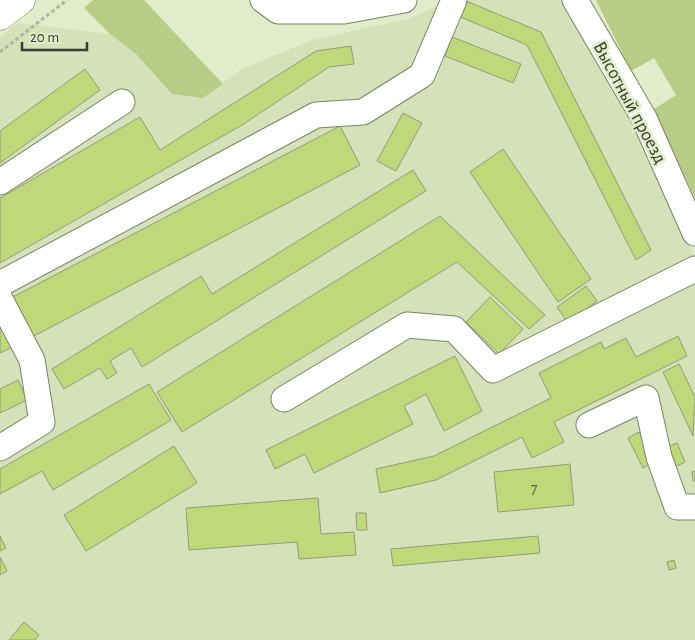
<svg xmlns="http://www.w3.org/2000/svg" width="695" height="640" font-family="'Alegreya Sans',sans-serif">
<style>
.built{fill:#d5e1b8}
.green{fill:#b9cc86}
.building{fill:#bfd879;stroke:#929c7c}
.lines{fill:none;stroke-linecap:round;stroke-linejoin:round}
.minor-casing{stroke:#7b8465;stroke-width:27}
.major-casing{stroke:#7b8465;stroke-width:29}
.path{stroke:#aeb79b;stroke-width:3;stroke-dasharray:4 2.5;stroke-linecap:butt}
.minor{stroke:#fff;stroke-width:25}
.major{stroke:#fff;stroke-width:28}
.labels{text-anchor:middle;stroke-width:5;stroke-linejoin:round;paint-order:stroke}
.number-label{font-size:16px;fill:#5a6342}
.street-label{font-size:19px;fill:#383c2f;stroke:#e1ecca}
</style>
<rect width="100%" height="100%" fill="#e1ecca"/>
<polygon class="built" points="451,0 567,0 631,114 695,257 695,640 0,640 0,37 18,23 110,34 136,54 172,94 203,98 242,69 312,40 408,19"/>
<g class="green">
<polygon points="93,0 144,0 223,84 203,98 172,94 136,54 110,34 84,8"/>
<polygon points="596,0 695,0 695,198 653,110 676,95 654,58 631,71"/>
</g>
<g class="building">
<polygon points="466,1 541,32 651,250 636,260 527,45 458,16"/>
<polygon points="452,37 521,64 513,83 445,56"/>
<polygon points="351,46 354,64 329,67 242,125 0,263 0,198 140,117 160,150 316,51"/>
<polygon points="85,69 100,90 0,163 0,131"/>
<polygon points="403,113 422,123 396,171 377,161"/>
<polygon points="340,126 360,165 32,337 11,298"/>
<polygon points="503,149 591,279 558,302 470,172"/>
<polygon points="413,170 426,191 142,367 131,348 110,361 117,373 107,379 100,368 64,389 52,369 201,276 212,294"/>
<polygon points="440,216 545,315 529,329 457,262 182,432 157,392"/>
<polygon points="586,286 597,301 568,323 557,307"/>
<polygon points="490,297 523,329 499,354 466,322"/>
<polygon points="0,321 13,347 0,353"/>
<polygon points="678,336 687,356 554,422 564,442 532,458 522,437 436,480 380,493 376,469 434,456 551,398 539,373 601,342 604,349 626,338 636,357"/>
<polygon points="455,356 482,411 444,431 426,394 404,406 413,424 314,473 305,454 275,469 266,450"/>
<polygon points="679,364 695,397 693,436 663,372"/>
<polygon points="18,380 27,400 0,413 0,389"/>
<polygon points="149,384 171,420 53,490 42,471 0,494 0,469"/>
<polygon points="639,432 654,462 643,468 628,438"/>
<polygon points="677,443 685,462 675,467 667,447"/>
<polygon points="174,446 197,483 86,551 64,515"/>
<polygon points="570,464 574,505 498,512 494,472"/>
<polygon points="695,471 695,481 693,481 692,472"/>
<polygon points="318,498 321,534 354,532 356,555 299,559 297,542 189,550 186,508"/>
<polygon points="356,513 366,513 367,530 357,530"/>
<polygon points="0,536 6,548 0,551"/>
<polygon points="538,536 540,553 393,566 391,549"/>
<polygon points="0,557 7,571 0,575"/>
<polygon points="674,560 676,568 669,570 667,562"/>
<polygon points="24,622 39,635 35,640 9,640"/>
</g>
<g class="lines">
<defs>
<g id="minor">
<polyline points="263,0 278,11 344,11 404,0"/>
<polyline points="575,0 644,118 695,233"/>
<polyline points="0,182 122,102"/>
<polyline points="0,284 316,115 363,112 422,75 454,0"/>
<polyline points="0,299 32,360 42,422 0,448"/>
<polyline points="284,399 407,325 454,329 493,370 695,269"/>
<polyline points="589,425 646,398 659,457 677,507 695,507"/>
</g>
<polyline id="major" points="0,16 21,0"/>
</defs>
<use href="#minor" class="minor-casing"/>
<use href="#major" class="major-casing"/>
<polyline class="path" points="0,52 67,0"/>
<use href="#minor" class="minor"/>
<use href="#major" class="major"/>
</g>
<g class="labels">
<g class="number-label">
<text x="534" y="494">7</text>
</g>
<g class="street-label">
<text transform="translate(631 102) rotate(62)" y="7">Высотный проезд</text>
</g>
</g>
<path d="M22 42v8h65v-8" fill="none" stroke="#383c2f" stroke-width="2.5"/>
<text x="30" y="42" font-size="15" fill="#383c2f" stroke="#e1ecca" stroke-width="4" paint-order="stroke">20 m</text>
</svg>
